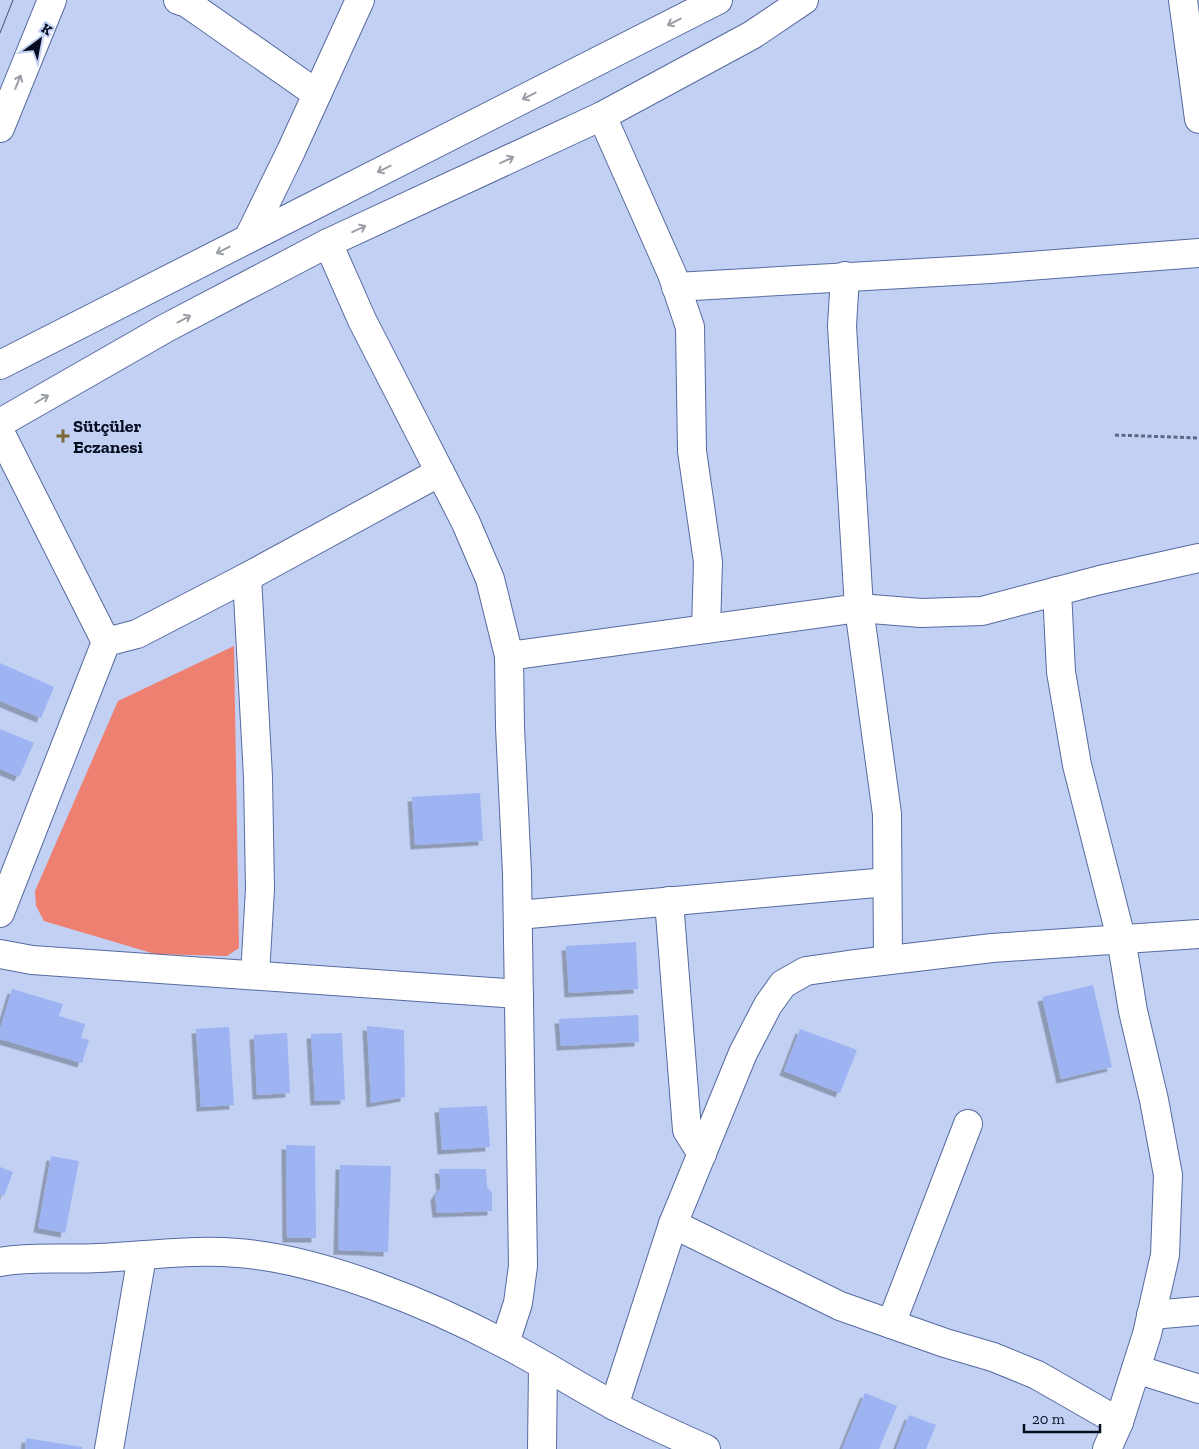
<svg xmlns="http://www.w3.org/2000/svg" width="1199" height="1449" font-family="'Zilla Slab',serif">
<style>
.green{fill:#ee8072}
.building{fill:#9db3f2;filter:url(#shadow)}
.lines{fill:none;stroke-linecap:round;stroke-linejoin:round}
.minor-casing{stroke:#576a9f;stroke-width:30}
.major-casing{stroke:#576a9f;stroke-width:30}
.path{stroke:#5e6884;stroke-width:3;stroke-dasharray:4 2.5;stroke-linecap:butt}
.minor{stroke:#fff;stroke-width:28}
.major{stroke:#fff;stroke-width:28}
.tram{stroke:#48506a;stroke-width:1}
.oneway{stroke:#9b9ea6}
.poi-dot{fill:#7a6735;stroke:#c2d0f4;stroke-width:2}
.labels{text-anchor:middle;stroke-width:4.5;stroke-linejoin:round;paint-order:stroke}
.poi-label{font-size:18px;font-weight:bold;fill:#060c20;stroke:#c2d0f4;text-anchor:start}
</style>
<defs>
<filter id="shadow"><feDropShadow dx="-4.5" dy="4.5" stdDeviation="0" flood-color="#0004"/></filter>
</defs>
<rect width="100%" height="100%" fill="#c2d0f4"/>
<polygon class="green" points="234,646 239,948 227,956 155,954 44,921 36,906 35,891 118,701"/>
<g class="building">
<polygon points="0,663 54,687 41,718 0,701"/>
<polygon points="0,729 34,743 19,777 0,769"/>
<polygon points="480,793 483,841 415,845 412,797"/>
<polygon points="636,942 638,989 569,993 566,946"/>
<polygon points="1093,985 1112,1067 1061,1079 1042,997"/>
<polygon points="12,989 63,1004 59,1016 85,1024 81,1038 89,1040 82,1063 0,1039 0,1029"/>
<polygon points="638,1015 639,1042 561,1046 559,1019"/>
<polygon points="367,1026 404,1030 405,1097 371,1103"/>
<polygon points="229,1027 234,1105 201,1107 196,1029"/>
<polygon points="800,1029 857,1050 840,1093 784,1071"/>
<polygon points="287,1033 290,1093 257,1095 254,1035"/>
<polygon points="342,1033 345,1100 315,1101 311,1034"/>
<polygon points="487,1106 490,1147 442,1150 439,1108"/>
<polygon points="286,1145 315,1146 316,1238 287,1238"/>
<polygon points="51,1156 79,1161 65,1233 38,1228"/>
<polygon points="340,1165 391,1166 388,1252 338,1250"/>
<polygon points="0,1167 13,1172 4,1196 0,1194"/>
<polygon points="439,1169 486,1169 487,1187 492,1193 492,1211 437,1213 435,1196 441,1187"/>
<polygon points="865,1393 897,1406 879,1449 842,1449"/>
<polygon points="909,1415 936,1425 926,1449 896,1449"/>
<polygon points="26,1438 82,1447 82,1449 25,1449"/>
</g>
<g class="lines">
<defs>
<g id="minor">
<polyline points="178,0 187,3 317,94"/>
<polyline points="1183,0 1199,119"/>
<polyline points="602,116 672,274 690,327 692,451 708,562 706,629"/>
<polyline points="249,237 291,151 360,0"/>
<polyline points="328,243 362,320 466,523 490,579 509,656 510,727 517,873 523,1266 518,1303 505,1343"/>
<polyline points="845,276 842,326 859,608 887,814 888,960"/>
<polyline points="676,287 990,269 1199,253"/>
<polyline points="0,432 106,642 0,913"/>
<polyline points="247,577 258,777 260,889 255,975"/>
<polyline points="1057,591 1061,672 1077,765 1121,938 1133,1011 1154,1100 1168,1175 1165,1255 1147,1334 1119,1422 1107,1449"/>
<polyline points="106,642 137,634 247,577 440,472"/>
<polyline points="509,656 859,608 921,613 982,611 1100,580 1199,558"/>
<polyline points="669,901 687,1130 702,1154"/>
<polyline points="518,915 887,882"/>
<polyline points="0,954 32,960 519,994"/>
<polyline points="673,1224 840,1306 945,1343 993,1357 1037,1375 1119,1422"/>
<path d="M0,1262C32,1256 65,1260 98,1258C144,1256 192,1249 238,1253C321,1259 431,1305 505,1344C542,1363 577,1386 613,1405C643,1421 675,1435 706,1449"/>
<polyline points="1151,1315 1199,1311"/>
<polyline points="891,1324 968,1124"/>
<polyline points="1136,1369 1199,1389"/>
<polyline points="614,1406 673,1224 743,1053 768,1005 783,984 806,971 848,965 992,948 1199,934"/>
<polyline points="109,1449 142,1256"/>
<polyline points="542,1449 543,1366"/>
</g>
<g id="major">
<polyline points="0,128 52,0"/>
<polyline points="0,365 718,0"/>
<polyline points="0,423 166,328 328,243 602,116 752,35 804,0"/>
</g>
</defs>
<use href="#minor" class="minor-casing"/>
<use href="#major" class="major-casing"/>
<polyline class="path" points="1115,435 1199,438"/>
<use href="#minor" class="minor"/>
<use href="#major" class="major"/>
<polyline class="tram" points="0,33 13,0"/>
</g>
<defs><path id="oneway-shaft" d="M-6 0H5M1.5-3L5.5 0L1.5 3" fill="none" stroke-width="1.6" stroke-linecap="round" stroke-linejoin="round" transform="scale(1.25)"/></defs>
<g class="oneway">
<use href="#oneway-shaft" transform="translate(674 22) rotate(153)"/>
<use href="#oneway-shaft" transform="translate(18 82) rotate(-68)"/>
<use href="#oneway-shaft" transform="translate(529 96) rotate(153)"/>
<use href="#oneway-shaft" transform="translate(507 160) rotate(-25)"/>
<use href="#oneway-shaft" transform="translate(384 169) rotate(153)"/>
<use href="#oneway-shaft" transform="translate(359 229) rotate(-25)"/>
<use href="#oneway-shaft" transform="translate(223 250) rotate(153)"/>
<use href="#oneway-shaft" transform="translate(184 319) rotate(-28)"/>
<use href="#oneway-shaft" transform="translate(42 399) rotate(-30)"/>
</g>
<path class="poi-dot" d="M60.5 428.5h5v5h5v5h-5v5h-5v-5h-5v-5h5z"/>
<g class="labels">
<g class="poi-label">
<text x="73" y="432">Sütçüler<tspan x="73" dy="21">Eczanesi</tspan></text>
</g>
</g>
<g transform="translate(40 40) rotate(32)" stroke="#c2d0f4" stroke-width="4" paint-order="stroke">
<path d="M0-4L9 19L0 12L-9 19Z" fill="#060c20"/>
<text y="-8" font-size="14" font-weight="bold" text-anchor="middle" fill="#060c20">K</text>
</g>
<path d="M1024 1424v8h76v-8" fill="none" stroke="#060c20" stroke-width="2.5"/>
<text x="1032" y="1424" font-size="15" fill="#060c20" stroke="#c2d0f4" stroke-width="4" paint-order="stroke">20 m</text>
</svg>
